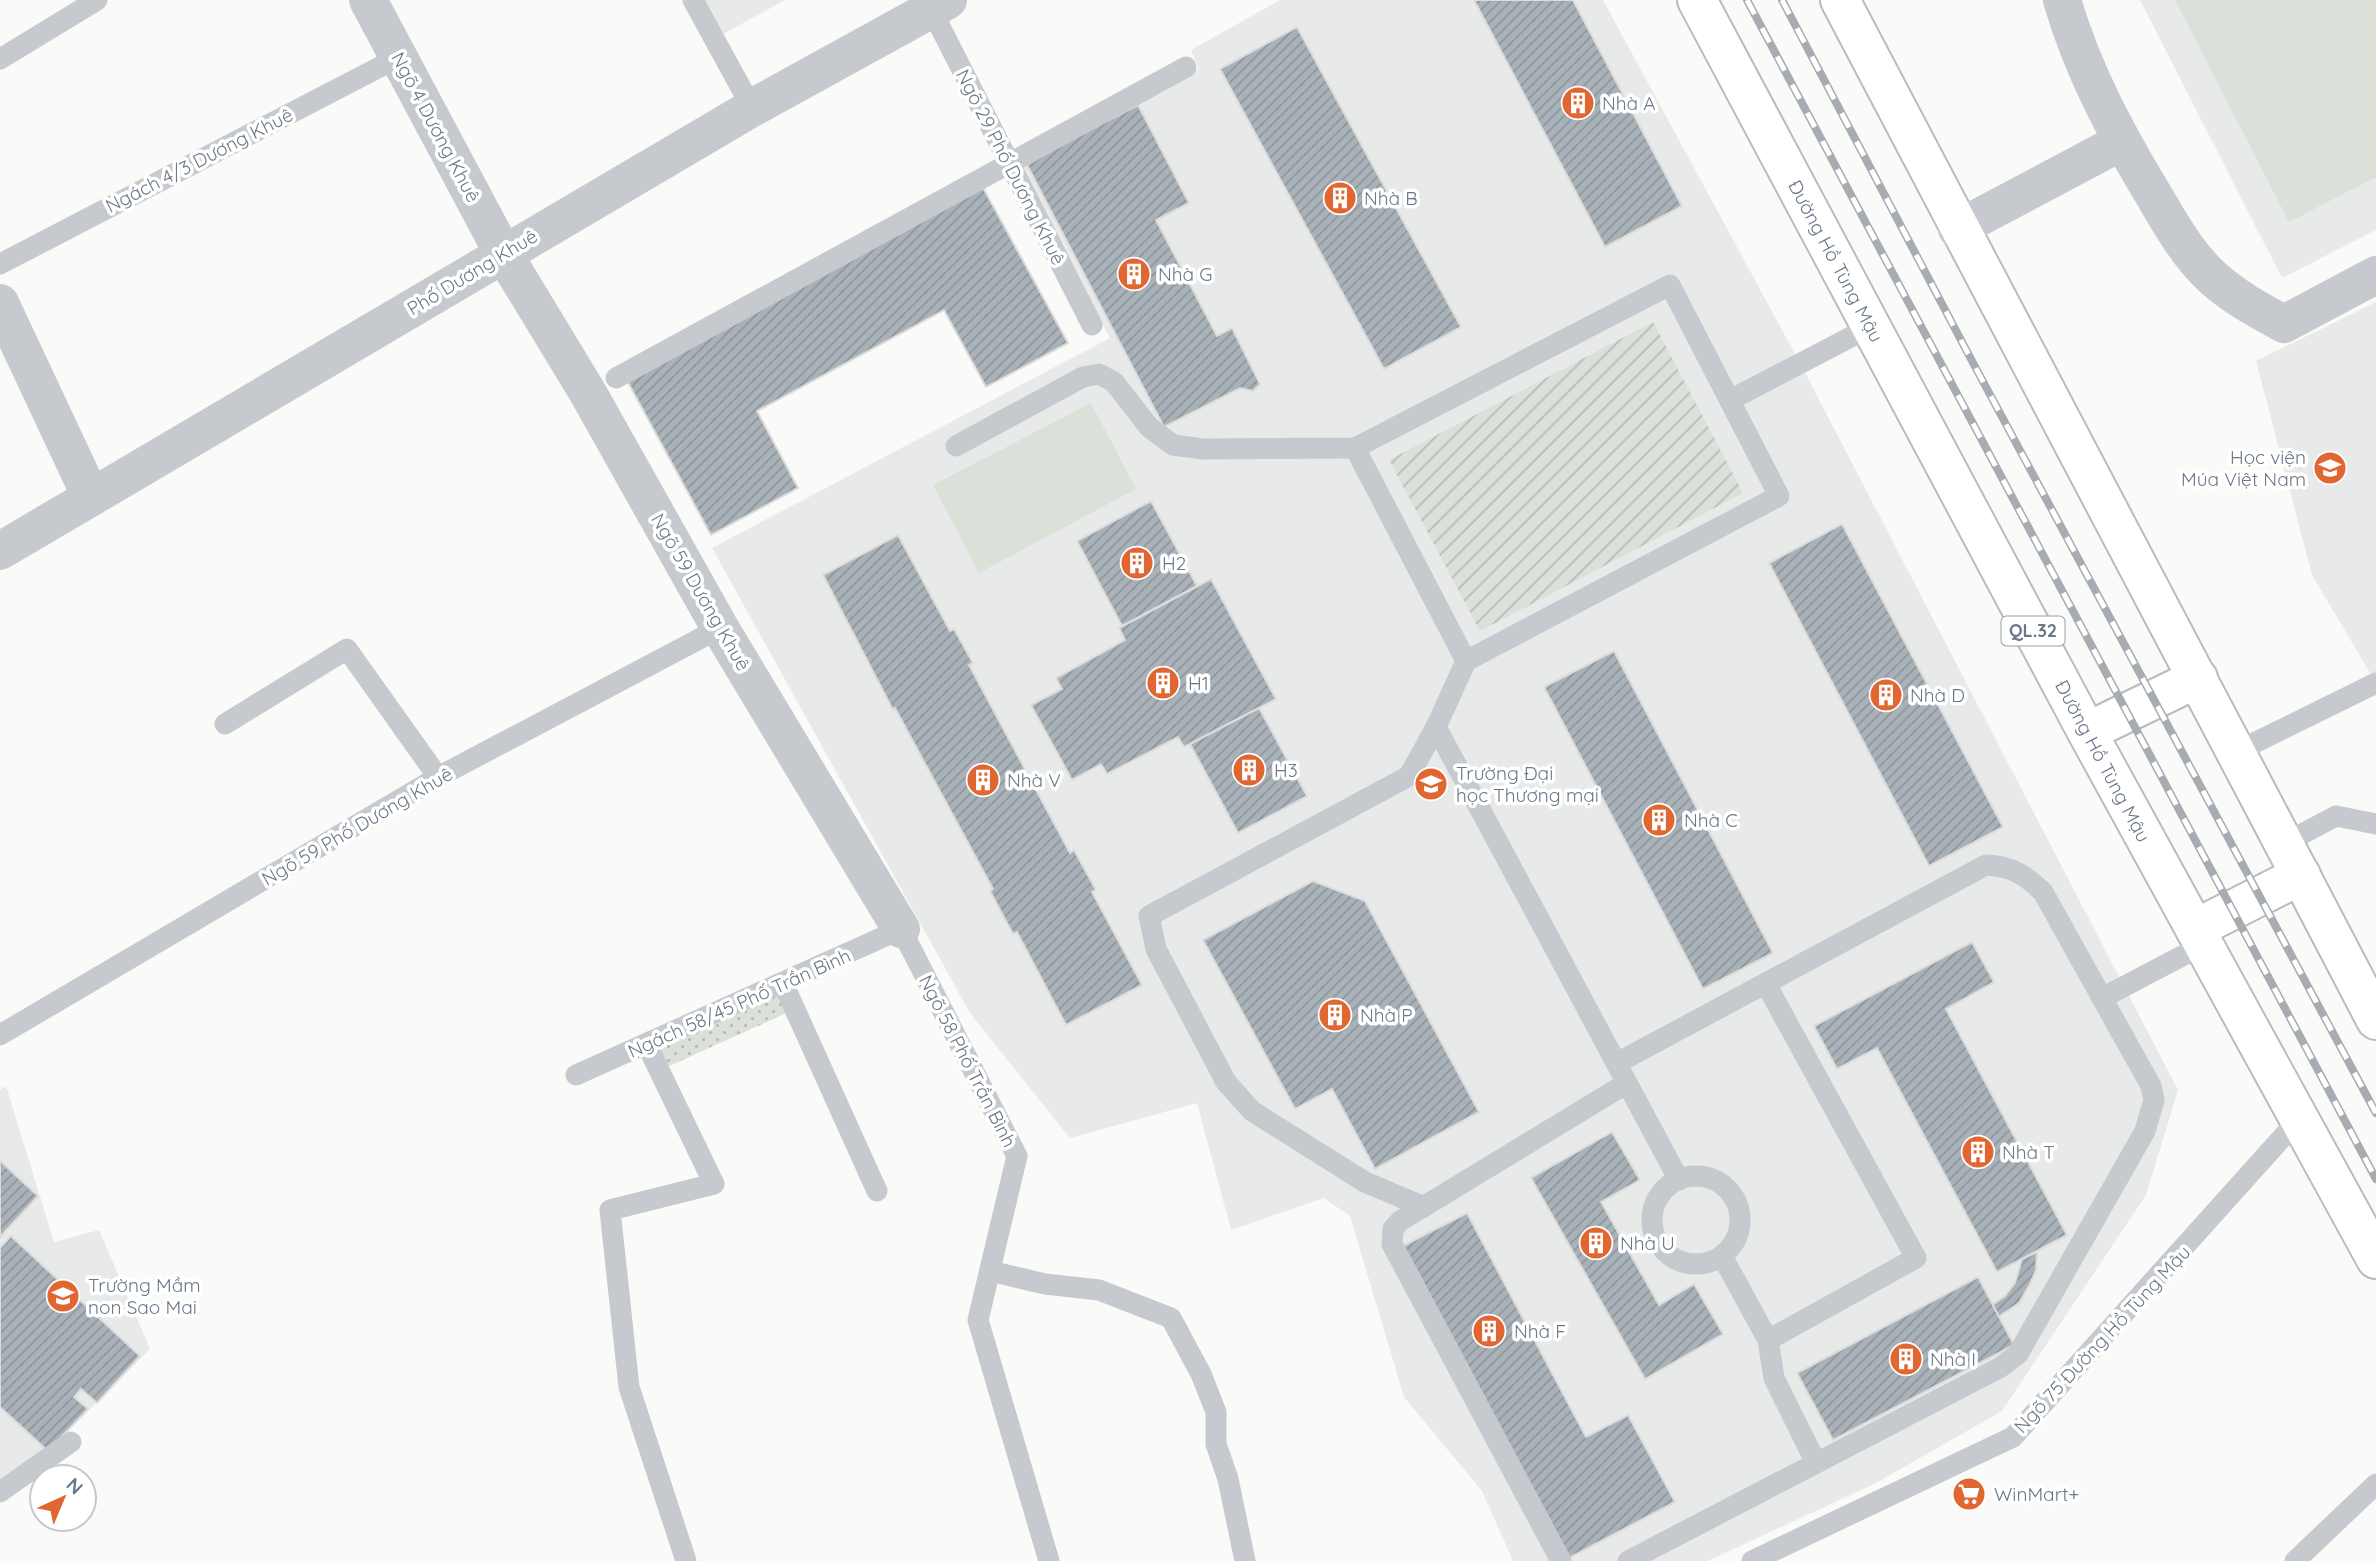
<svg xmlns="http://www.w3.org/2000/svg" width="2376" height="1561" font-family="Quicksand,sans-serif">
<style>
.built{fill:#e8e9e9}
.park{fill:url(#park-dots)}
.garden{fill:url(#garden-furrows)}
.pitch{fill:#dbe1d9}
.building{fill:url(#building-hatch);stroke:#dcdcda;stroke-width:2}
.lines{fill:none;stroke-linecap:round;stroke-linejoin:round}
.trunk-casing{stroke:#b9bcbf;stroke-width:42}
.service{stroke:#c6c9cd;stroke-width:21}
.minor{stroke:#c6c9cd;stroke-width:38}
.tertiary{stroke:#c6c9cd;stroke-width:38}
.trunk{stroke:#fff;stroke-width:38}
.rail-casing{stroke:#a7acb2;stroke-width:8}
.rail{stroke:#fff;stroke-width:5;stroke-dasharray:16;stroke-linecap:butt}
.labels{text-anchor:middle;stroke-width:7;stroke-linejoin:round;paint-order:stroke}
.shield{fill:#fff;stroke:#97a0ac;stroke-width:2}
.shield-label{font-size:18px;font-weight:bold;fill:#6a7888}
.poi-label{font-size:19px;fill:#6a7888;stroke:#fff;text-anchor:start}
.street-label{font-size:19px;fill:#6a7888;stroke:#fff}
</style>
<defs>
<pattern id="park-dots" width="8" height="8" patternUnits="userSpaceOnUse" patternTransform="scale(1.75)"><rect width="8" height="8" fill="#dbe1d9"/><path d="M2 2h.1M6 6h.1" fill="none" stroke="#b6bbb6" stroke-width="1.8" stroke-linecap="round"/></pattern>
<pattern id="garden-furrows" width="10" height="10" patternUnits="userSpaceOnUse" patternTransform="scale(1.75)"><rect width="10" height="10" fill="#dbe1d9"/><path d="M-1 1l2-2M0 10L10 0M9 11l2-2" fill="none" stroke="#b6bbb6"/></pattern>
<pattern id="building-hatch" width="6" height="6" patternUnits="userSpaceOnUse" patternTransform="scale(1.75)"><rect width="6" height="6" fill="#aab2b9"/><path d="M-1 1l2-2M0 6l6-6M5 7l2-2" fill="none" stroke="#8e969c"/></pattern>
</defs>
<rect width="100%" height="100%" fill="#fafaf8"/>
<g class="built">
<polygon points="692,0 785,0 714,39"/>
<polygon points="1280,0 1603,0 1801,365 2178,1090 2146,1195 2002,1411 1876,1483 1708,1561 1513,1561 1482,1491 1404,1397 1350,1216 1324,1198 1231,1230 1197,1103 1070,1138 970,1013 712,548 1110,338 1017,162 1199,69 1191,50"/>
<polygon points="2140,0 2376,0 2376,230 2282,278"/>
<polygon points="2376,302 2376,683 2312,575 2256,361"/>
<polygon points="6,1086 54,1242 99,1230 150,1349 48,1451 0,1484 0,1090"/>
</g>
<polygon class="park" points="780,991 789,1012 667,1067 657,1046"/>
<polygon class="garden" points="1653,322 1743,493 1480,631 1389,460"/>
<g class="pitch">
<polygon points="2175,0 2376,0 2376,177 2289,222"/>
<polygon points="1091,403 1136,489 979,573 933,485"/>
</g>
<g class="building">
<polygon points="1474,0 1573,0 1682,206 1605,247"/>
<polygon points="1297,27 1461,327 1384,369 1220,69"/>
<polygon points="1138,105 1189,203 1156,220 1217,336 1232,328 1260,384 1253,391 1240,388 1164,427 1026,163"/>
<polygon points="981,184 1068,343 986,387 944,310 757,411 798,488 711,535 624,375"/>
<polygon points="1151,501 1197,586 1122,626 1077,541"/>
<polygon points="1842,524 2003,827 1929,866 1769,563"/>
<polygon points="898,535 950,631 954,629 973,663 969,665 1070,853 1074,850 1096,890 1092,892 1142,985 1066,1025 1017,932 1013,934 990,891 993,889 895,708 893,710 823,575"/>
<polygon points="1211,579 1276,699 1184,747 1178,737 1107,774 1101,764 1072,780 1031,705 1062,689 1056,678 1125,640 1119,628"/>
<polygon points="1614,651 1773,953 1703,989 1544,687"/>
<polygon points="1259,708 1307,796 1238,833 1190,744"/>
<polygon points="1313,881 1365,901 1479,1112 1375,1169 1332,1089 1295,1109 1203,940"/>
<polygon points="1972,942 1994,982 1946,1009 2067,1235 1997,1272 1877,1048 1837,1069 1814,1026"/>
<polygon points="1612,1132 1640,1180 1601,1202 1659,1305 1694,1284 1723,1334 1645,1379 1531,1178"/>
<polygon points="0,1161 38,1196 0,1237"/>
<polygon points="1467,1213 1586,1437 1628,1415 1675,1502 1569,1558 1403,1246"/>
<polygon points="11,1236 140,1356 97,1403 81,1389 74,1397 88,1409 48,1451 0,1407 0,1248"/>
<polygon points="2037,1252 2036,1270 2030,1284 2019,1303 1998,1317 1992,1305 2005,1296 2015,1283 2022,1259"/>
<polygon points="1978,1277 2014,1345 1833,1440 1797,1373"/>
</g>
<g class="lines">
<defs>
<g id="trunk">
<polyline points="1697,0 2087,732 2376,1259"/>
<path d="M1840,0C2016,341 2199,679 2376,1020"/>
<polyline points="2087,732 2198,678"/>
<polyline points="2195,929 2301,875"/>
</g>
</defs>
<use href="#trunk" class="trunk-casing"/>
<g class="service">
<polyline points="693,0 752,108"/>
<polyline points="931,9 1092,325"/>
<polyline points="0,59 97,0"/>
<polyline points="0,264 399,57"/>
<polyline points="616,378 1186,67"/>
<polyline points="1730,400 1870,327"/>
<polyline points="956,446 1083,377 1099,374 1114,382 1149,427 1173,445 1203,449 1355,448 1670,285 1779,496 1466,661 1436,727 1679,1180"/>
<polyline points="1355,448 1466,661"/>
<polyline points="225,724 347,649 438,777"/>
<polyline points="2236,752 2376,683"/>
<polyline points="2285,843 2336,816 2376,824"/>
<polyline points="783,983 877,1191"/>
<polyline points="1766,984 1916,1258 1768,1340"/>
<polyline points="2102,998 2203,945"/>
<polyline points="0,1035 438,777 720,628"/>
<polyline points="647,1045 714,1184 610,1210 629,1387 686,1561"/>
<path d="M1617,1063L1986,865C2012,866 2025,875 2043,892L2151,1086L2154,1100L2145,1131L2018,1354L2001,1367L1628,1561"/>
<polyline points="576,1075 901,929 1017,1156 978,1320 1049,1561"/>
<circle cx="1696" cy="1220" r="44"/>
<polyline points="1424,1207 1365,1182 1252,1111 1226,1082 1156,949 1149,916 1409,776 1436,727"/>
<polyline points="1722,1256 1768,1340 1774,1378 1816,1463"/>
<polyline points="990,1271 1045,1284 1099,1290 1171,1318 1201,1374 1216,1412 1216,1444 1228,1479 1245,1561"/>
<polyline points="0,1492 71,1442"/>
<polyline points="1561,1561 1392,1244 1393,1229 1400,1221 1627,1083"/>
<polyline points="1752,1561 2013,1437 2298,1120"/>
<polyline points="2295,1561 2376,1484"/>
</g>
<g class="minor">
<polyline points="368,0 503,253 588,393 720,628 901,929"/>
<path d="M2062,0C2082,69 2116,133 2153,194C2170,223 2187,254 2212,277C2234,297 2258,310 2284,324L2376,275"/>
<polyline points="1957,229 2121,142"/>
<polyline points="0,303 91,497"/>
</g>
<polyline class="tertiary" points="0,551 752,108 948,0"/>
<use href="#trunk" class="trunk"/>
<defs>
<g id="rail">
<polyline points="1747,0 2376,1179"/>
<polyline points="1782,0 1972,361 2376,1113"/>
</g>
</defs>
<use href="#rail" class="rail-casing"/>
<use href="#rail" class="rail"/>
</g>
<defs>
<symbol id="building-disc" viewBox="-11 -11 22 22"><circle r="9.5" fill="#e06732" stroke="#fff"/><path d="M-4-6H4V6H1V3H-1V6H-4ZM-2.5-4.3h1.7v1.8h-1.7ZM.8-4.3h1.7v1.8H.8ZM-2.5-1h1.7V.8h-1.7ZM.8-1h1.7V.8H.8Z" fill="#fff"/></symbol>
<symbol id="university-disc" viewBox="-11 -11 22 22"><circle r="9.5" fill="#e06732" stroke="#fff"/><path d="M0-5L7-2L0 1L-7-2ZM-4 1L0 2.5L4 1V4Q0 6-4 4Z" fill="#fff"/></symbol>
<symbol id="school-disc" viewBox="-11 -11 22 22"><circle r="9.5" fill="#e06732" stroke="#fff"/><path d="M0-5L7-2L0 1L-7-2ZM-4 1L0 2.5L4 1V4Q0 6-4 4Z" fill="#fff"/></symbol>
<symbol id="supermarket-disc" viewBox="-11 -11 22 22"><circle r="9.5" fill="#e06732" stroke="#fff"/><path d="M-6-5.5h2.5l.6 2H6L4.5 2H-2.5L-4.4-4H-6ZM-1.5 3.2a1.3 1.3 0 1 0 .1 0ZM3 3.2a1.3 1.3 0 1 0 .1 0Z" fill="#fff"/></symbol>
</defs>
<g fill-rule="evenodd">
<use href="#building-disc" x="1559" y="84" width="38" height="38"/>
<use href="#building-disc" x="1321" y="179" width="38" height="38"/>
<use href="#building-disc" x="1115" y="255" width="38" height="38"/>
<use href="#university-disc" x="2311" y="449" width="38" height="38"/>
<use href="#building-disc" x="1118" y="544" width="38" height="38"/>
<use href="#building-disc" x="1144" y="664" width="38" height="38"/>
<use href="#building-disc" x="1867" y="676" width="38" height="38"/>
<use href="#building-disc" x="1230" y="751" width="38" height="38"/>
<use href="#building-disc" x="964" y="761" width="38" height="38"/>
<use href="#university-disc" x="1412" y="765" width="38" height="38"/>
<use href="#building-disc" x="1640" y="801" width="38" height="38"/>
<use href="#building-disc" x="1316" y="996" width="38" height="38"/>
<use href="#building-disc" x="1959" y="1133" width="38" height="38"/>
<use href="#building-disc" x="1577" y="1224" width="38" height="38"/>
<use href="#school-disc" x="44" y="1277" width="38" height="38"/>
<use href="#building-disc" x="1470" y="1312" width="38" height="38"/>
<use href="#building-disc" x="1887" y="1340" width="38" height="38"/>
<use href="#supermarket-disc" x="1950" y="1475" width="38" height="38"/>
</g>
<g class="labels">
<rect class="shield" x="2001.5" y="616.5" width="63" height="29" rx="5"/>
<g class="shield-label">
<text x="2033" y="637">QL.32</text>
</g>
<g class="poi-label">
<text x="1602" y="110">Nhà A</text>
<text x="1364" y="205">Nhà B</text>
<text x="1158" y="281">Nhà G</text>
<text x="2306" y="464" text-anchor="end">Học viện<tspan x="2306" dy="22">Múa Việt Nam</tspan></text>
<text x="1162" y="570">H2</text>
<text x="1188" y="690">H1</text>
<text x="1910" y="702">Nhà D</text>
<text x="1274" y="777">H3</text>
<text x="1456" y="780">Trường Đại<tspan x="1456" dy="22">học Thương mại</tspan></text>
<text x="1007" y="787">Nhà V</text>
<text x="1684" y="827">Nhà C</text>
<text x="1360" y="1022">Nhà P</text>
<text x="2002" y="1159">Nhà T</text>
<text x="1620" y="1250">Nhà U</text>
<text x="88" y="1292">Trường Mầm<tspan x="88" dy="22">non Sao Mai</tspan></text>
<text x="1514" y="1338">Nhà F</text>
<text x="1930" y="1366">Nhà I</text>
<text x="1994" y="1501">WinMart+</text>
</g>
<g class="street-label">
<text transform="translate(436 127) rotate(62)" y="7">Ngõ 4 Dương Khuê</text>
<text transform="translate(199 160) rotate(-27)" y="7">Ngách 4/3 Dương Khuê</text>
<text transform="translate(1011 167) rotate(63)" y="7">Ngõ 29 Phố Dương Khuê</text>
<text transform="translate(1836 261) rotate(62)" y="7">Đường Hồ Tùng Mậu</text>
<text transform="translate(472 272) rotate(-31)" y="7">Phố Dương Khuê</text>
<text transform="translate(701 592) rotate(60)" y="7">Ngõ 59 Dương Khuê</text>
<text transform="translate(2103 761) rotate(62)" y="7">Đường Hồ Tùng Mậu</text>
<text transform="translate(357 826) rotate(-30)" y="7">Ngõ 59 Phố Dương Khuê</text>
<text transform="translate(739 1003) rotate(-24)" y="7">Ngách 58/45 Phố Trần Bình</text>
<text transform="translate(968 1061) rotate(63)" y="7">Ngõ 58 Phố Trần Bình</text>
<text transform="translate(2102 1339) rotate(-47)" y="7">Ngõ 75 Đường Hồ Tùng Mậu</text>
</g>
</g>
<g transform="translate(63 1498) rotate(44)"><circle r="33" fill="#ffffff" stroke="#c3c9cf" stroke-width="2"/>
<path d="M0-5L12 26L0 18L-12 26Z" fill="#e06732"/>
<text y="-10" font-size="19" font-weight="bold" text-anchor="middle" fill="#6a7888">N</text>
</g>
</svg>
